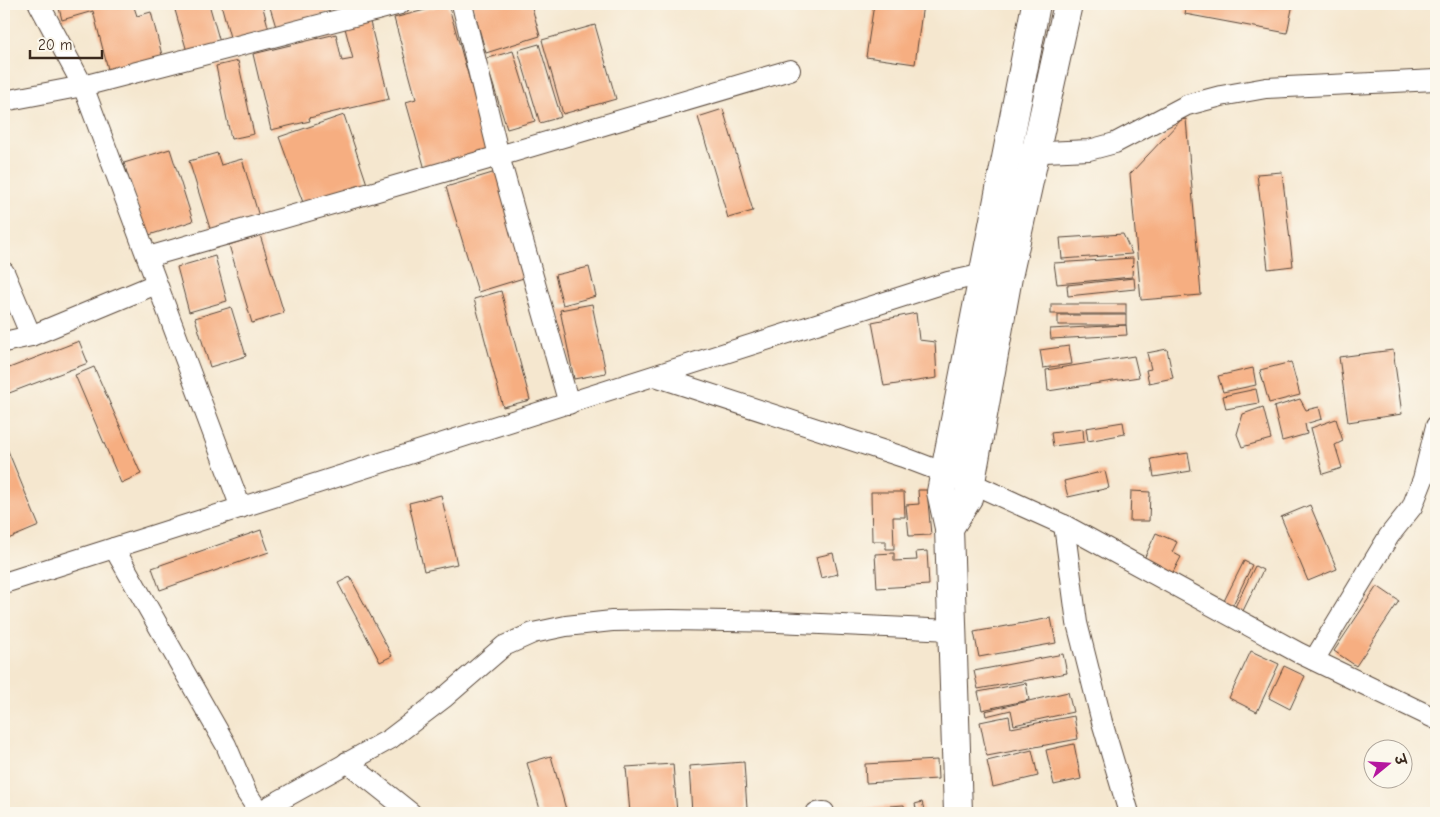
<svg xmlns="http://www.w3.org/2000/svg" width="1440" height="817" font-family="'Comic Neue','Playpen Sans Deva',sans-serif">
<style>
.building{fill:#f6ae81}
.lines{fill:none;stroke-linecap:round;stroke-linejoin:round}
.street-casing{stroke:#574639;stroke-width:22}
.primary-casing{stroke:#574639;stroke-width:30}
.street{stroke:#fff;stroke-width:20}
.primary{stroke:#fff;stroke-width:28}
</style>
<rect width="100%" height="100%" fill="#fbf7ec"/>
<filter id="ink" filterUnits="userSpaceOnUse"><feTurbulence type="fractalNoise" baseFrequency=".02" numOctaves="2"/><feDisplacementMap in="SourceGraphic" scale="10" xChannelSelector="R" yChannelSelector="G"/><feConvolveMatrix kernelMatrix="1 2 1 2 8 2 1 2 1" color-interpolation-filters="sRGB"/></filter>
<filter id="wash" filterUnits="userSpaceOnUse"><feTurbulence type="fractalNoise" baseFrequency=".0096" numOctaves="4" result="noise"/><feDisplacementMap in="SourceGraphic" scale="20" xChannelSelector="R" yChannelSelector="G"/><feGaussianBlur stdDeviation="1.12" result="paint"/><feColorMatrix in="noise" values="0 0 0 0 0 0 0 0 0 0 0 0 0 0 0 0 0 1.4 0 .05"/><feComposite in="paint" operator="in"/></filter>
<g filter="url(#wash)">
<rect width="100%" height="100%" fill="#f5e7cf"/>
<g id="blocks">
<g class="building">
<polygon points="58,4 133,4 137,16 151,12 163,59 109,73 93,11 62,20"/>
<polygon points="162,4 180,4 163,9"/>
<polygon points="197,4 209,4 221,46 188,55 175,10"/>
<polygon points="221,4 262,4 269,30 231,41"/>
<polygon points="269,4 358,4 276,27"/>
<polygon points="448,4 491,155 426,173 406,102 416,99 394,18"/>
<polygon points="472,4 531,4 540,36 486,53"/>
<polygon points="874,4 923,4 915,64 866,57"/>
<polygon points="1187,4 1293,4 1287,33 1185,14"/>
<polygon points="370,22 389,99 309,118 310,121 271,130 253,54 336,34 342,61 353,59 345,28"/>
<polygon points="595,25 616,99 563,114 542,40"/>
<polygon points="539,44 561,117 540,123 518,50"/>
<polygon points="513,51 535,121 507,129 485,59"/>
<polygon points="238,61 254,134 231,139 216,66"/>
<polygon points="723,109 753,211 728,218 698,117"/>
<polygon points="344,115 368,187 305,208 279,137"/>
<polygon points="1186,119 1201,295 1141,300 1130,174 1181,120"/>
<polygon points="170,149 193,221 146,236 124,163"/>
<polygon points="217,153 221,165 242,159 260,220 212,235 189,161"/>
<polygon points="499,171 530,276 478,292 446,187"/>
<polygon points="1282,172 1293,266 1268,269 1257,174"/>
<polygon points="1123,234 1132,254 1062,259 1060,238"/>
<polygon points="260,235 284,313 252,323 229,245"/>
<polygon points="215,256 227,301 189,312 177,267"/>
<polygon points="1133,258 1132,277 1057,284 1054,263"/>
<polygon points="589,267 596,296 563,305 555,275"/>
<polygon points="1134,278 1135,289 1068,296 1067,285"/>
<polygon points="501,291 530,400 503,407 474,299"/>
<polygon points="592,304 606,373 574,379 560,310"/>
<rect x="1051" y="304" width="75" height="10"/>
<polygon points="231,307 246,356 210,367 195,318"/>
<polygon points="916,313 919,340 935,342 937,378 884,386 872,322"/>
<rect x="1058" y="315" width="68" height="10"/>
<polygon points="1126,325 1127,335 1051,339 1050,329"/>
<polygon points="79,341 88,363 4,395 4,370"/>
<polygon points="1069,346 1072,364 1043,368 1040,350"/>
<polygon points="1167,349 1173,378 1149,383 1146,370 1151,369 1147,353"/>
<polygon points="1393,350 1402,414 1348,422 1339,357"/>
<polygon points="1134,356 1139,377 1048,391 1046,370"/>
<polygon points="1291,362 1300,395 1269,403 1260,370"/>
<polygon points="94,367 141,474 121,483 75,375"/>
<polygon points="1253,368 1256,385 1223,392 1218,376"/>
<polygon points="1256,389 1259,403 1226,409 1223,396"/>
<polygon points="1300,399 1306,410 1319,407 1322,419 1305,424 1307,434 1282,441 1274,407"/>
<polygon points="1263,407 1271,439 1242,447 1237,434 1243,414"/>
<polygon points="1336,419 1343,441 1335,445 1342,468 1323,474 1311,428"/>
<polygon points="1123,422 1125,434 1088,441 1086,428"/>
<polygon points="1083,429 1084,442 1053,446 1051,433"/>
<polygon points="4,441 39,526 8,539 4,527"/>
<polygon points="1188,453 1191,471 1154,477 1151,459"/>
<polygon points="1105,471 1109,488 1068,497 1064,481"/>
<polygon points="918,490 927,490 931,535 909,536 906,505 919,504"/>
<polygon points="1131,491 1150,492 1149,521 1130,521"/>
<polygon points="871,492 904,492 905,517 893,517 894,549 886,549 886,541 872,541"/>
<polygon points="441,495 457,564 424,571 409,503"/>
<polygon points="1310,505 1337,569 1308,581 1281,517"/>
<polygon points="261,530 269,552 160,590 152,568"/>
<polygon points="1156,533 1177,542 1172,552 1181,557 1171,576 1142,563"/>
<polygon points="927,551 929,585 877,588 875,554 894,553 894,561 917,560 916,552"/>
<polygon points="833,553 838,574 821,578 816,557"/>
<polygon points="1244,561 1252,565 1230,611 1221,607"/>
<polygon points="1255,566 1263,570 1241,615 1233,611"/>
<polygon points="350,577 392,656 380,662 338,583"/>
<polygon points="1377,586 1399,601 1356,666 1334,651"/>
<polygon points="1051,618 1056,643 979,657 974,632"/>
<polygon points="1251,651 1279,664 1257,712 1229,698"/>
<polygon points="1063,654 1067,673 978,689 974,671"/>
<polygon points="1284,666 1305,676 1290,709 1269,698"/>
<polygon points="1026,683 1029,700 982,710 978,692"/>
<polygon points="1068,692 1073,712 1014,725 1011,710 986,716 985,711"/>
<polygon points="1009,716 1011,728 1074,716 1078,739 987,756 980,722"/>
<polygon points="1074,744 1081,779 1054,785 1046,750"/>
<polygon points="1032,750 1038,776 993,787 987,761"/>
<polygon points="551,756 567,813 541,813 527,763"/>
<polygon points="937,760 938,779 866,783 865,764"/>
<polygon points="744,762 747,809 692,813 689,766"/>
<polygon points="673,764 677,813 630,813 626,767"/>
<polygon points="922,802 925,813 917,813 915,804"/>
<polygon points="904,805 905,813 864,813 863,808"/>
</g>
</g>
</g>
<g filter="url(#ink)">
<use href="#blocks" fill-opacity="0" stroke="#574639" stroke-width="1"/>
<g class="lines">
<defs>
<g id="street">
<polyline points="39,4 83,86 241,508"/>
<polyline points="462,4 499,156 569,404"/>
<polyline points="4,101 83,86 400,4"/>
<polyline points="1023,153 1089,150 1115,143 1187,105 1221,96 1266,88 1436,80"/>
<polyline points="148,257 499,156 790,70"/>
<polyline points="4,272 31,336"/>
<polyline points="4,342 31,336 156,284"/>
<polyline points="655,376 903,457 971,483 1064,525 1299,653 1436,719"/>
<polyline points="1064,525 1077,623 1102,722 1129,813"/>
<polyline points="114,548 226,745 246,792 260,813"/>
<polyline points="4,583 948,282 984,274"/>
<polyline points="1314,660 1389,536 1412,507 1423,479 1436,426"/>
<polyline points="347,762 411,813"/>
<polyline points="259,812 390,739 445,697 504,646 533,633 566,626 612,621 670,620 777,622 951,630"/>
<polyline points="816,813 824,812"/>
</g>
<g id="primary">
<polyline points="949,528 968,498 1008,277 1068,4"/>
<polyline points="958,813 949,528 941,492 1036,4"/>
</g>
</defs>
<use href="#street" class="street-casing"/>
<use href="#primary" class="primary-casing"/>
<use href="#street" class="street"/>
<use href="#primary" class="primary"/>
</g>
</g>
<rect width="1440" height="817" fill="none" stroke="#fbf7ec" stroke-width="20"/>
<g transform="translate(1388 764) rotate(72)"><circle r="24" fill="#fbf7ec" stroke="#aea59a"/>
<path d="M0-4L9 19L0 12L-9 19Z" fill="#b5179e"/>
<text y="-8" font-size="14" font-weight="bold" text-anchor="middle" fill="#3b2a1e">उ</text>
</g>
<path d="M30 50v8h72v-8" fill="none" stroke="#3b2a1e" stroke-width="2.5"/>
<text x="38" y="50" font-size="15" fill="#3b2a1e" stroke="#fbf7ec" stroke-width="4" paint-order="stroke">20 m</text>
</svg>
